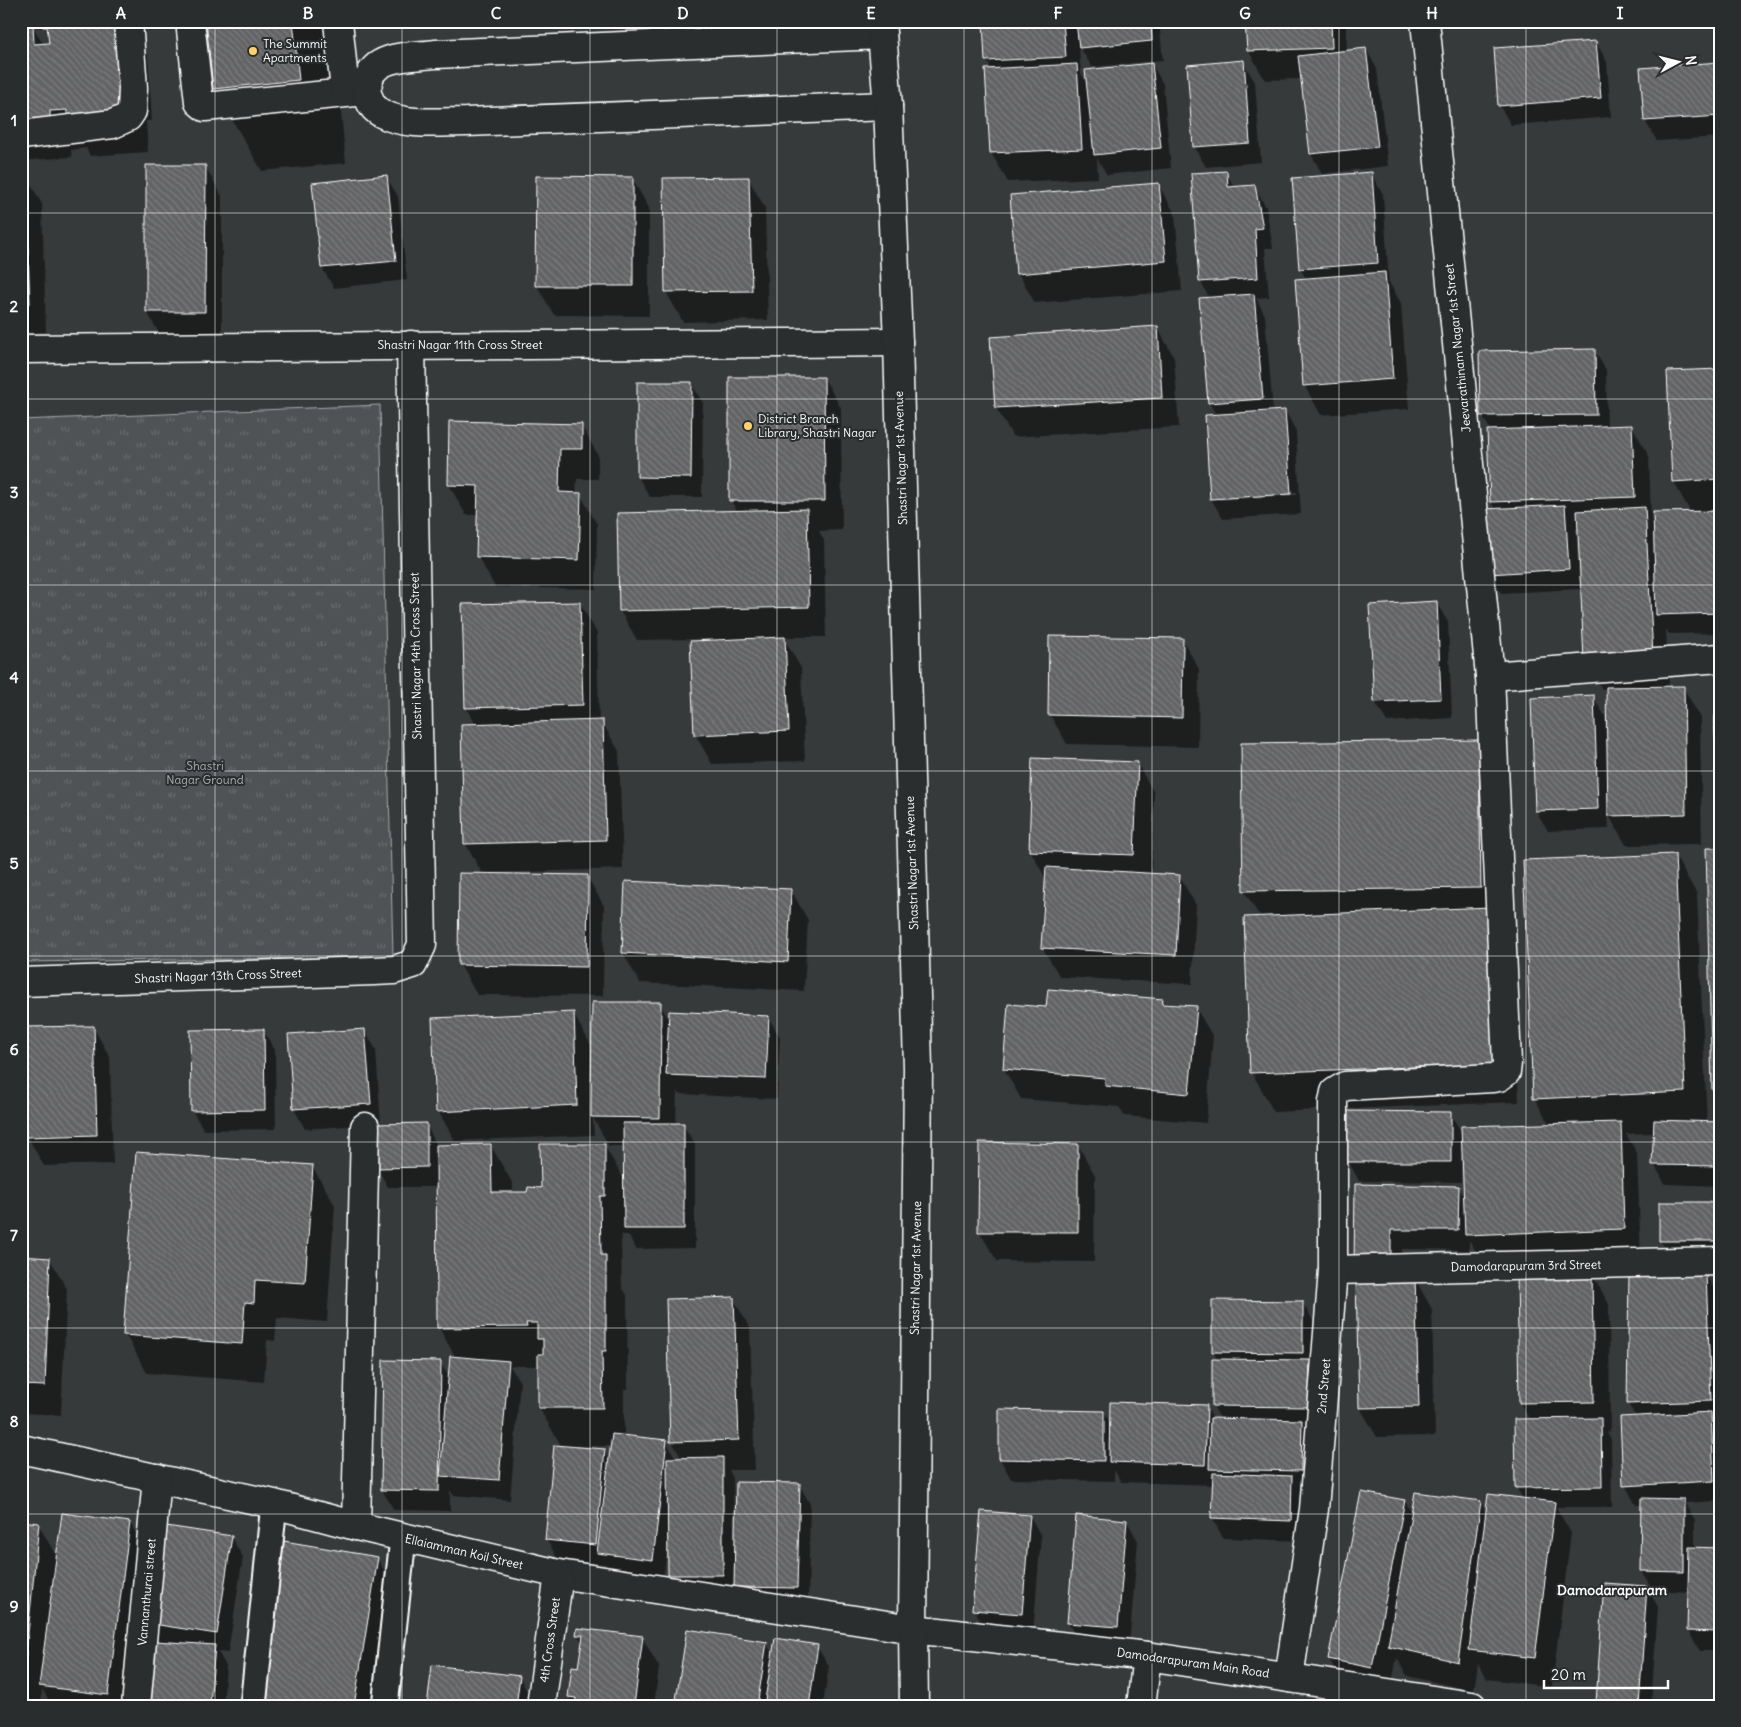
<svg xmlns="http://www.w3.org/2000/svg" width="1741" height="1727" font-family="Delius,sans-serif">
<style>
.park{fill:url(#park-tufts);stroke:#a8a9aa}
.shadow{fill:#0007;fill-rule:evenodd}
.building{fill:url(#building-back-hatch);stroke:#fff}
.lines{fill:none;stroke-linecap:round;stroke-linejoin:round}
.lane-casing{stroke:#fff;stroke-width:29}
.street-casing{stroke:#fff;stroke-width:31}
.secondary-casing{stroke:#fff;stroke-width:31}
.lane{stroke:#2a2d2e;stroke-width:25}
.street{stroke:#2a2d2e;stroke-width:28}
.secondary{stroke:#2a2d2e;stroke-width:28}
.grid{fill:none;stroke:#fff;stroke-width:1;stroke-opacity:0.55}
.poi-dot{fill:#ffd166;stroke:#2a2d2e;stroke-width:2}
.labels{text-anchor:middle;stroke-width:4;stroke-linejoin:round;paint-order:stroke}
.poi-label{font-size:12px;fill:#fff;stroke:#2a2d2e;text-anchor:start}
.street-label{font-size:12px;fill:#fff;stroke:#2a2d2e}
.park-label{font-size:12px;fill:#b0b2b2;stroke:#2a2d2e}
.neighbourhood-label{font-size:14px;font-weight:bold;fill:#fff;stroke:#2a2d2e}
.neatline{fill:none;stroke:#fff;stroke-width:2}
.grid-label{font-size:16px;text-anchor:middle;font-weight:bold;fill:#fff}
</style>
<defs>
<pattern id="park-tufts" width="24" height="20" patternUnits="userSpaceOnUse" patternTransform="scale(1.25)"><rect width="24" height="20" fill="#505354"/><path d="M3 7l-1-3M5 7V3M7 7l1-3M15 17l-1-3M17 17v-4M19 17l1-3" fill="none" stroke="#6a6d6e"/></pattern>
<pattern id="building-back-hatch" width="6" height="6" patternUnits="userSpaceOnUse" patternTransform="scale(1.25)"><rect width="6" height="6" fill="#636465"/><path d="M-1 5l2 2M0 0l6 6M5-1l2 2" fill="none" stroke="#7a7b7c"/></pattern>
</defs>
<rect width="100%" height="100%" fill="#373a3b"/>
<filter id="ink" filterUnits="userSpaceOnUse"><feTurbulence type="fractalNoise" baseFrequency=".02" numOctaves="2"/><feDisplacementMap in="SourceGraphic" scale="10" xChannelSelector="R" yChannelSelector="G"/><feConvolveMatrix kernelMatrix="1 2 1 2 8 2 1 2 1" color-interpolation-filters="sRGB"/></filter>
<g filter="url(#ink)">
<polygon class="park" points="380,405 393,957 21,962 21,420"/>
<g class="shadow">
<polygon points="43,21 145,21 146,29 133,30 148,55 152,121 146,121 148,152 90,156 86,148 71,150 72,157 21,161 21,26 32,25 43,44 50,44 49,36 44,26"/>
<polygon points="207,21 332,21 346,163 262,171 214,89"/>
<polygon points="984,21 1159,21 1163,60 1092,67 1079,46 1081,73 1088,85 1152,64 1163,84 1171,168 1107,175 1097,158 1098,178 1008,182 991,153 992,70 987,61"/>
<polygon points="1247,21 1346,21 1347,52 1366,49 1377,69 1388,166 1322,174 1311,154 1302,79 1265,80 1248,50"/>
<polygon points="1596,42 1607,62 1611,117 1511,125 1499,105"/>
<polygon points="1243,62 1255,82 1261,162 1206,167 1194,147"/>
<polygon points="1720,63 1720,137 1657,141 1645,121 1642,69"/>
<polygon points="205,166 222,196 222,342 164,342 147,312"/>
<path d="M1226,173L1235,188L1254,187L1266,207L1273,248H1265L1269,297L1256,298L1265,315L1273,412L1285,411L1296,431L1301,514L1223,519L1211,499L1217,416L1209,403L1201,300L1210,299L1200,281ZM1297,492V495L1219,500V497Z"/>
<polygon points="21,174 25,174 42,204 46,332 21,333"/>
<polygon points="1371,174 1383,194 1389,282 1401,303 1409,409 1321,415 1304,385 1306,279 1300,268"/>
<polygon points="386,177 398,196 407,280 334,288 322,268 313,184"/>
<polygon points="632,178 649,208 649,316 554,315 537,286"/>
<polygon points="748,178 765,208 768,320 683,322 666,292 664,180"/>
<polygon points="1158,184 1175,214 1182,291 1035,303 1018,273"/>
<polygon points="1157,327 1174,357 1179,427 1013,437 996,408"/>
<path d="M1594,350L1606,370L1607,427L1632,426L1649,456L1651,520L1655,527L1691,513L1673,481L1720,370V509L1709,510L1710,512H1720V633L1669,634L1666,629L1669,687H1683L1700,717L1702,844L1626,845L1608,814L1609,829L1548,831L1536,811L1532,699L1593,697L1605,716L1606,746H1608L1607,689H1602L1585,660L1582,589L1501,593L1490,573L1496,510L1491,502V431L1482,416ZM1576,529H1579L1581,580H1579Z"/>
<polygon points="730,378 824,378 841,408 842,530 819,531 824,540 826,637 783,637 801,668 805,761 712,764 695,734 711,639 637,640 620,611 737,511 731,501"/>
<polygon points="691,383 703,403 702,497 650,497 638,477"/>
<polygon points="581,425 598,455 598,479 577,479 576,494 580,494 597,524 596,589 495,587 478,557 479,515 466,515 449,485"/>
<polygon points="1436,602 1448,622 1452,718 1387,722 1375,702"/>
<polygon points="580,603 597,633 599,722 602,722 619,751 623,869 490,873 490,875 587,876 604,906 603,996 477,995 460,965 483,875 465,843 476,725 466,707"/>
<polygon points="1182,639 1199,669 1198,747 1067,744 1050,715"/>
<polygon points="1478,741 1500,780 1513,947 1519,1102 1274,1112 1252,1073 1245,918 1260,917 1244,891"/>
<polygon points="1137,763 1154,793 1151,874 1179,876 1196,905 1192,984 1060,977 1042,947 1046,879 1030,850"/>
<polygon points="1720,849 1720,1101 1713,1090"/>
<polygon points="1675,856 1697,894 1707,1123 1720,1124 1720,1186 1665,1184 1654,1164 1655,1133 1626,1134 1637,1153 1641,1259 1484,1264 1469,1240 1469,1250 1402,1249 1402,1280 1415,1279 1432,1309 1435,1436 1377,1437 1360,1408 1356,1185 1458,1187 1465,1199 1464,1157 1461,1157 1461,1182 1359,1181 1348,1161 1450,1113 1463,1135 1550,1125 1534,1098"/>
<polygon points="791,890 808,920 804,991 640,983 623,953"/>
<polygon points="1162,1000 1165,1005 1196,1008 1213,1037 1206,1123 1124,1116 1119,1107 1021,1099 1004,1069 1047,1009"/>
<path d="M660,1004L669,1020L768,1017L780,1037L777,1099L679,1094L677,1090L676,1125H683L695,1144V1248L636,1249L628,1235H621L622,1287L627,1295L628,1389H624V1436L666,1441L676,1459H682L672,1442L733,1298L750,1328L755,1470H729L733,1478L734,1536H736L799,1484L810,1504L808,1607L747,1606L734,1585V1595H680L669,1575V1550H667L663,1579L609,1573L605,1564L558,1560L547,1540L562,1447L539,1408V1366H510L520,1382L510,1500L453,1495L450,1490V1511L394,1510L382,1490L440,1362L450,1379L456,1358L439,1328L438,1187H388L377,1168L376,1124L305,1129L294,1109L365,1030L376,1050L381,1125L426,1124L437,1146H491L513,1184V1193H529L542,1189L604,1145L625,1181L624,1146H609L593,1118L594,1135L455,1141L438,1111L573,1013L592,1047ZM579,1446H611L609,1460L604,1450L579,1448Z"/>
<polygon points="93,1027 110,1057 113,1164 44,1166 27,1136"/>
<polygon points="263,1030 275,1050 276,1129 204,1130 192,1111"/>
<polygon points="1078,1145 1095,1175 1094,1262 997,1261 979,1231"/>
<polygon points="312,1166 335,1205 327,1322 277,1318 275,1341 267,1340 264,1382 147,1373 125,1334"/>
<polygon points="1717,1203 1720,1208 1720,1261 1672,1261 1660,1241 1660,1204"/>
<polygon points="21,1258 50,1259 67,1289 61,1415 21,1413"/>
<polygon points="1592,1274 1609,1304 1610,1432 1607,1432 1611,1439 1612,1507 1556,1507 1571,1533 1552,1687 1487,1679 1478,1664 1474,1691 1407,1676 1397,1658 1389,1697 1346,1689 1329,1659 1405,1501 1413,1515 1480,1502 1487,1514 1523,1499 1516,1487 1530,1420 1520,1403"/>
<polygon points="1706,1275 1720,1300 1720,1501 1685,1503 1695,1520 1695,1549 1720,1549 1720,1651 1700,1651 1688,1631 1689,1592 1653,1590 1641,1571 1643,1505 1636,1505 1625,1485 1636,1417 1628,1404"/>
<polygon points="1213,1301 1302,1302 1314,1322 1313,1369 1320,1427 1305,1427 1313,1441 1312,1490 1299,1490 1303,1497 1302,1541 1223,1538 1212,1518 1213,1485 1121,1482 1114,1470 1114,1481 1011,1479 1000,1459 1104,1412 1111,1425 1206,1406 1214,1420 1221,1420 1213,1406 1218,1360 1213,1352"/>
<polygon points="1030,1516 1041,1536 1033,1634 985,1629 974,1609"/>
<polygon points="1127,1521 1138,1541 1129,1647 1080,1643 1068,1623"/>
<path d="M21,1522L38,1524L57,1557L130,1523L147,1553L127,1706H21ZM42,1689L47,1697L51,1705L41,1704Z"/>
<polygon points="231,1537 243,1557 228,1653 218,1652 226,1666 223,1706 152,1706 158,1642 147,1623"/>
<polygon points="377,1558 394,1588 375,1706 259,1706"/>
<polygon points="1647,1587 1658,1607 1651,1706 1599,1706 1597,1703"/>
<polygon points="577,1634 642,1637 659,1667 654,1706 575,1706 569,1697 579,1669 583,1644"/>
<polygon points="766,1643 774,1656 817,1647 829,1666 823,1706 677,1706"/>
<polygon points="519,1677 536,1706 428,1706"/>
</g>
<g class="building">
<polygon points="42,21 126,21 127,113 67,118 67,110 50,111 50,118 21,121 21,25 33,24 34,44 49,43 47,27 43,27"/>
<polygon points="206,21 293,21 299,80 213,89"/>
<polygon points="983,21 1063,21 1066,57 985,61"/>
<polygon points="1076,21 1151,21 1152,41 1079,48"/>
<polygon points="1245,21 1331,21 1332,48 1247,51"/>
<polygon points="1596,41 1601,98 1498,106 1494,48"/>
<polygon points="1366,48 1378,147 1310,154 1298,56"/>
<polygon points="1244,60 1250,143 1193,147 1187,65"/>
<polygon points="1720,62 1720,116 1644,121 1640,68"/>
<polygon points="1152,63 1161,148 1094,155 1085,70"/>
<polygon points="1077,64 1082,149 990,153 985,69"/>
<polygon points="146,165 206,165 205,312 146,312"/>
<polygon points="1227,171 1228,187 1255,185 1263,228 1255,229 1258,278 1199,282 1191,173"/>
<polygon points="1372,172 1378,263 1299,269 1292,178"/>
<polygon points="21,173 25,173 30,303 21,303"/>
<polygon points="387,175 396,261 321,268 312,183"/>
<polygon points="536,176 633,177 633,286 535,286"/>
<polygon points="749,177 752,291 665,292 663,178"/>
<polygon points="1159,183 1166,261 1016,274 1010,195"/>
<polygon points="1385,272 1393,379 1303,386 1295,279"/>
<polygon points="1254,294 1263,399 1208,403 1199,298"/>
<polygon points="1158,326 1162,398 995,408 990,337"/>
<polygon points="1595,349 1596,415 1480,416 1479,351"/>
<polygon points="1720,369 1720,479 1672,482 1667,371"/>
<polygon points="729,377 824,377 825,501 729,501"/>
<polygon points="637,382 692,382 691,478 637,477"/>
<polygon points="1285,410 1291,494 1210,499 1205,415"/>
<polygon points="449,421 582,424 582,449 560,449 559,492 581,493 579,560 476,557 478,486 448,485"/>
<polygon points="1632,425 1635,497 1490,502 1487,430"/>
<polygon points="1565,505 1569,569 1489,574 1485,509"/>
<polygon points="1645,507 1653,656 1584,660 1577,511"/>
<polygon points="807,509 809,607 619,611 617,513"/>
<polygon points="1720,511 1720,613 1656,615 1653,512"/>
<polygon points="1437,601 1441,699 1374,702 1369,605"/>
<polygon points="580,602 583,705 465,708 462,604"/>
<polygon points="1049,636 1183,638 1182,718 1048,715"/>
<polygon points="785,637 789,731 694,735 690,641"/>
<polygon points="1684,686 1686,814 1608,816 1606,687"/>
<polygon points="1594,695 1598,809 1535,811 1531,698"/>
<polygon points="1714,717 1720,717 1720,798 1719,798"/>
<polygon points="603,720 606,840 464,844 461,724"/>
<polygon points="1479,740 1481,888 1243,891 1241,743"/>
<polygon points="1032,758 1138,762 1134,855 1029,851"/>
<polygon points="1706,848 1720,848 1720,1090 1712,1090"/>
<polygon points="1675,854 1685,1092 1533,1099 1523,860"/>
<polygon points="1046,867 1180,875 1176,955 1041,948"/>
<polygon points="459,873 588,875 587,967 458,965"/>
<polygon points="625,881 791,889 788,962 622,953"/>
<polygon points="1491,907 1497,1064 1250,1073 1244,917"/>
<polygon points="1048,989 1163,999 1162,1004 1197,1006 1189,1094 1105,1086 1105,1078 1003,1069 1008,1004 1046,1007"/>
<polygon points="592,1002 661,1002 660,1118 591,1117"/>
<polygon points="669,1011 769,1016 766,1079 666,1075"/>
<polygon points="574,1012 577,1105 436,1112 432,1018"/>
<polygon points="94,1026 97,1135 26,1137 23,1027"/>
<polygon points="264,1029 265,1110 191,1111 190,1030"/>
<polygon points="365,1029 371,1104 293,1109 288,1034"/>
<polygon points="1347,1111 1451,1112 1451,1162 1347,1162"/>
<polygon points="1654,1120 1720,1122 1719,1166 1652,1165"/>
<polygon points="1621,1122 1624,1229 1465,1235 1461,1126"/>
<polygon points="427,1123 427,1167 376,1168 375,1124"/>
<polygon points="623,1123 684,1123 684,1229 624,1229"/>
<polygon points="979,1142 1078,1144 1078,1232 978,1232"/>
<polygon points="491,1144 492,1192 527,1192 528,1187 541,1188 540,1144 605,1144 605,1196 600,1196 601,1255 606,1255 606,1351 602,1351 603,1408 538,1408 538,1354 543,1354 543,1339 537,1339 537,1323 526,1323 527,1327 437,1328 436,1145"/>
<polygon points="136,1152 313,1165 305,1283 255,1280 254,1303 245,1302 242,1344 123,1335"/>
<polygon points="1355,1184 1459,1186 1458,1230 1391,1230 1391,1265 1354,1264"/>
<polygon points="1659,1202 1717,1202 1718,1241 1659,1241"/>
<polygon points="21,1256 50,1258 45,1386 21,1385"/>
<polygon points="1592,1273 1594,1402 1519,1403 1517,1274"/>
<polygon points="1629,1274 1706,1274 1711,1401 1627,1404"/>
<polygon points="1415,1278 1419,1407 1359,1408 1356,1279"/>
<polygon points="734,1297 739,1440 670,1442 666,1299"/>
<polygon points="1212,1300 1303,1301 1303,1353 1212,1352"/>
<polygon points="450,1356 509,1361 499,1480 440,1476"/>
<polygon points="1212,1359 1310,1360 1309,1407 1212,1406"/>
<polygon points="383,1360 441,1361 439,1491 381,1490"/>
<polygon points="1110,1402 1207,1405 1205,1465 1109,1462"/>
<polygon points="999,1409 1104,1411 1104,1461 999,1459"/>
<polygon points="1711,1412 1714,1481 1623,1486 1620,1417"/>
<polygon points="1210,1418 1302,1420 1301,1471 1209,1469"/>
<polygon points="1601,1418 1602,1487 1515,1488 1514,1419"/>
<polygon points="612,1434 667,1440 653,1560 597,1553"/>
<polygon points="554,1445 605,1449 596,1545 545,1540"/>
<polygon points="723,1457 723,1575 668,1575 667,1458"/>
<polygon points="1213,1473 1292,1476 1291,1521 1211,1518"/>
<polygon points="736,1482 800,1483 797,1588 734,1587"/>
<polygon points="1361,1492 1405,1500 1372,1668 1328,1659"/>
<polygon points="1415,1492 1481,1501 1458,1662 1388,1646"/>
<polygon points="1488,1494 1555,1502 1535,1658 1469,1650"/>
<polygon points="1641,1498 1684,1499 1684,1572 1640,1571"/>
<polygon points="981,1511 1030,1515 1022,1614 972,1610"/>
<polygon points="62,1513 130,1522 108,1695 39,1686"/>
<polygon points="1076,1515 1127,1520 1118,1627 1067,1623"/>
<polygon points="21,1521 39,1523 21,1704"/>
<polygon points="160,1525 232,1536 217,1634 146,1623"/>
<polygon points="284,1541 378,1557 354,1706 258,1706"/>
<polygon points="1689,1547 1720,1548 1720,1632 1687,1631"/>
<polygon points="1604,1583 1647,1586 1639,1706 1596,1703"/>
<polygon points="577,1628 643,1636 634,1706 575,1706 576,1698 568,1697 572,1666 578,1667 583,1635 576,1635"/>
<polygon points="687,1629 767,1642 757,1706 675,1706"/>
<polygon points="775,1638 818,1645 809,1706 764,1706"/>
<polygon points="155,1641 215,1645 210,1706 151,1706"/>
<polygon points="432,1665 520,1676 516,1706 427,1706"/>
<polygon points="33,1702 78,1706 32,1706"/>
</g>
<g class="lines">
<defs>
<g id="lane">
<polyline points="253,1706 274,1504"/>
<polyline points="385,1706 403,1538"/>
</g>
<g id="street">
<polyline points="190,21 199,102 205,107 366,91"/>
<polyline points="338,21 345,92"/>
<path d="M882,35L435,54C414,57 375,54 369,79C368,85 365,89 367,94C371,104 373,109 383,114C406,126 441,122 466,122L888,106"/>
<polyline points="21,135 113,124 128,117 132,111 133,88 128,21"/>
<polyline points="21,349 898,342"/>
<polyline points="1490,676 1720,658"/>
<polyline points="21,982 374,971 394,970 413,964 422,945 411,345"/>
<polyline points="1333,1270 1720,1261"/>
<polyline points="21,1449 274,1504 356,1526 559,1574 913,1629 1147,1656 1472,1706"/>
<polyline points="356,1526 365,1127"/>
<polyline points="1289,1678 1314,1509 1333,1270 1333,1102 1335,1092 1345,1086 1493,1078 1499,1077 1506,1072 1507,1063 1490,676 1425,21"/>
<polyline points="136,1706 157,1478"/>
<polyline points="541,1706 559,1574"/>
<polyline points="1141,1706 1147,1656"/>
</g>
<polyline id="secondary" points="881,21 888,106 898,342 918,1068 913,1629 914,1706"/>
</defs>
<use href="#lane" class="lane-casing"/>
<use href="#street" class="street-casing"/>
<use href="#secondary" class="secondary-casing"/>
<use href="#lane" class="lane"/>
<use href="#street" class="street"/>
<use href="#secondary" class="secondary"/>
</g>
</g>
<path class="grid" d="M215,21V1706M402,21V1706M590,21V1706M777,21V1706M964,21V1706M1152,21V1706M1339,21V1706M1526,21V1706M21,213H1720M21,399H1720M21,585H1720M21,771H1720M21,956H1720M21,1142H1720M21,1328H1720M21,1514H1720"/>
<g class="poi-dot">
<circle cx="253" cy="51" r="5"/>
<circle cx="748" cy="426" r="5"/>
</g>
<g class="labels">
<g class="poi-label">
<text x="263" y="48">The Summit<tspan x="263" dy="14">Apartments</tspan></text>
<text x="758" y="423">District Branch<tspan x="758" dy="14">Library, Shastri Nagar</tspan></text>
</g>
<g class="street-label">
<text x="460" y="349">Shastri Nagar 11th Cross Street</text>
<text transform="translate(1458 348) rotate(-96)" y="4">Jeevarathinam Nagar 1st Street</text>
<text transform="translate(901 458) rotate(-92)" y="4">Shastri Nagar 1st Avenue</text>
<text transform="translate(416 656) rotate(-91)" y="4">Shastri Nagar 14th Cross Street</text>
<text transform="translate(912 863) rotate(-92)" y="4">Shastri Nagar 1st Avenue</text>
<text transform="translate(218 976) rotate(-2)" y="4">Shastri Nagar 13th Cross Street</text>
<text transform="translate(1526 1266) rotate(-1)" y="4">Damodarapuram 3rd Street</text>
<text transform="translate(916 1268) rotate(-89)" y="4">Shastri Nagar 1st Avenue</text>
<text transform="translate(1324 1386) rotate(-85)" y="4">2nd Street</text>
<text transform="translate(464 1552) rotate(13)" y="4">Ellaiamman Koil Street</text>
<text transform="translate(147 1592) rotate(-85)" y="4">Vannanthurai street</text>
<text transform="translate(550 1640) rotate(-82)" y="4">4th Cross Street</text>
<text transform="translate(1193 1663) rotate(8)" y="4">Damodarapuram Main Road</text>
</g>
<g class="park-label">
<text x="205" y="770">Shastri<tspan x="205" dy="14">Nagar Ground</tspan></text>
</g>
<g class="neighbourhood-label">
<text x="1612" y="1595">Damodarapuram</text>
</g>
</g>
<rect width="1741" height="1727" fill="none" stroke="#2a2d2e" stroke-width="55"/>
<g transform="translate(1678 62) rotate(83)" stroke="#2a2d2e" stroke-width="4" paint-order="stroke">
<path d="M0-4L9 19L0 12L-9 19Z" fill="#ffffff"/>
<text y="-8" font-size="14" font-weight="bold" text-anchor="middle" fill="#ffffff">N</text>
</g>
<path d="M1544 1680v8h124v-8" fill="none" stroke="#ffffff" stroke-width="2.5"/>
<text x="1551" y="1680" font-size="15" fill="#ffffff" stroke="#2a2d2e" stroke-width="4" paint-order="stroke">20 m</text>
<rect x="28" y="28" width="1686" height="1672" class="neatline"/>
<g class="grid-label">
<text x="121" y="19">A</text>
<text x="308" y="19">B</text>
<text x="496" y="19">C</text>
<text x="683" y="19">D</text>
<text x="871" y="19">E</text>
<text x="1058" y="19">F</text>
<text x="1245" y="19">G</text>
<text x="1432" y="19">H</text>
<text x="1620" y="19">I</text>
<text x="14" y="126">1</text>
<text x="14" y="312">2</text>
<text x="14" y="498">3</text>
<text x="14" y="683">4</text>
<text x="14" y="869">5</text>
<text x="14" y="1055">6</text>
<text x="14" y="1241">7</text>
<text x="14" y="1427">8</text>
<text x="14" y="1612">9</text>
</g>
</svg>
